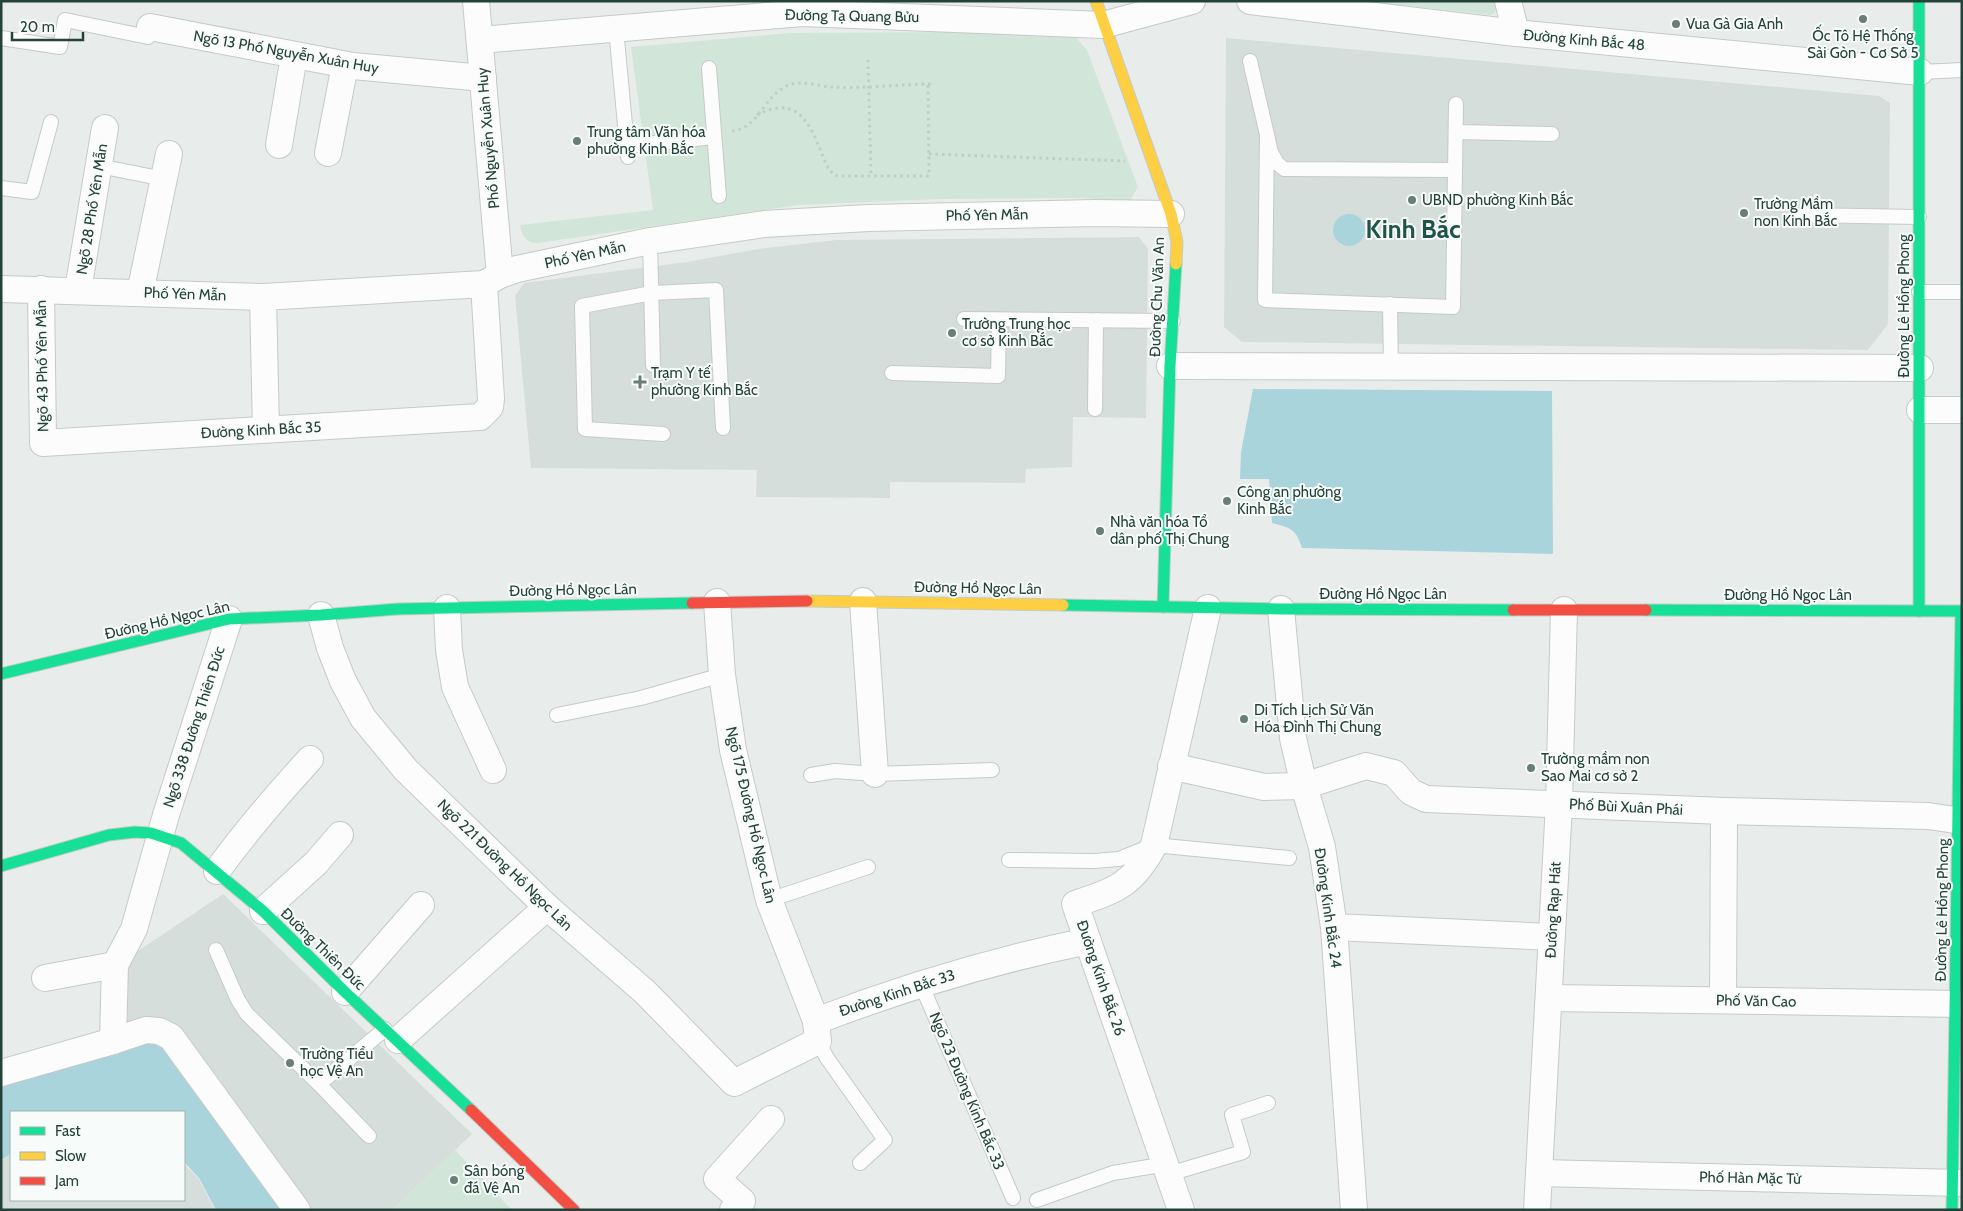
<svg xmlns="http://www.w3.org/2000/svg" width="1963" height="1211" font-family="Cabin,sans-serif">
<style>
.built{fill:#d6dedb}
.green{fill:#d1e6d8}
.water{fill:#a9d4db}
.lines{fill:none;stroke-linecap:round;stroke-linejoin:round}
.lane-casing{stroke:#c5cac8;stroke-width:16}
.street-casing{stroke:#c5cac8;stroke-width:28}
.fast-casing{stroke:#c3cbc8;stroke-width:13}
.slow-casing{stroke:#c3cbc8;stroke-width:13}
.jam-casing{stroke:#c3cbc8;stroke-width:13}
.path{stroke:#c3ccca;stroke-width:3;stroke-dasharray:2.5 4;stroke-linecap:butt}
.lane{stroke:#fcfcfc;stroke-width:14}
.street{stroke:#fcfcfc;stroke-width:26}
.fast{stroke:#16e098;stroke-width:11}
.slow{stroke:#ffcf43;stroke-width:11}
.jam{stroke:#f24e42;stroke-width:11}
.poi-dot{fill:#697e78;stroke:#f7fbf9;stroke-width:2}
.labels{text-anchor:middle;stroke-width:4;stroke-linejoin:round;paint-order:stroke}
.street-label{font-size:15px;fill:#24423a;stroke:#f7fbf9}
.poi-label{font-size:15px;fill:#24423a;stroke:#f7fbf9;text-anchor:start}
.town-label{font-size:25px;font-weight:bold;fill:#1f5548;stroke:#f7fbf9}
</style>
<rect width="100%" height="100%" fill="#e8edeb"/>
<g class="built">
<polygon points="1226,38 1879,96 1890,103 1888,324 1868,350 1242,342 1224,327"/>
<polygon points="1139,237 1148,249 1146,418 1073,417 1072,467 1026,469 1025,483 890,482 890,498 756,497 757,470 531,468 515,296 524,283 687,262 758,249 836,240"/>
<polygon points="223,894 472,1134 392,1210 284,1210 118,1034 123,967 135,953"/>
<polygon points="11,1154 11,1200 184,1200 184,1164 198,1178 215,1210 1,1210 1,1161"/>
</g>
<g class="green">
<polygon points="1365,1 1497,1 1495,13 1490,15"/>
<path d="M956,32L1074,35L1087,50L1138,187L1129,202L1083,198L941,199L798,205L538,243C526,243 522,236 520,225L653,210L631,47L791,33Z"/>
<polygon points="455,1150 512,1210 392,1210"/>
</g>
<g class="water">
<circle cx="1349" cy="230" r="16"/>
<path d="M1253,389L1552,391L1553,554L1302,548C1296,529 1291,528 1272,523L1269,479H1240L1241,452Z"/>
<polygon points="167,1038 289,1210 216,1210 199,1178 184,1162 184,1112 11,1112 11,1154 1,1160 1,1079"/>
</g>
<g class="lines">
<defs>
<g id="lane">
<polyline points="616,29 628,157"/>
<polyline points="1,38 60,47 65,20 148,37 150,27"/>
<polyline points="1250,61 1271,152 1277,163 1284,169 1455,170"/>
<polyline points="709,68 719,196"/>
<polyline points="1920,72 1962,70"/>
<polyline points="1456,132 1552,134"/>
<polyline points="1267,136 1265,300 1453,307 1456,104"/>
<polyline points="627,146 714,137"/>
<polyline points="99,166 164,179"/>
<polyline points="1,188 32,192 51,122"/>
<polyline points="1802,215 1919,217"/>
<polyline points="650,241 653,365"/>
<polyline points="1919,292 1962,292"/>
<polyline points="1390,304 1391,367"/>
<polyline points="964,319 1173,321"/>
<polyline points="892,373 998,376 999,320"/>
<polyline points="1095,409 1096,320"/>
<polyline points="663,434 585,429 582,306 652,293 716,290 723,428"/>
<polyline points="557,715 641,698 722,675"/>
<polyline points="811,775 835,771 875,774 992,770"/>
<polyline points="1009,860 1094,861 1119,859 1154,845 1289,858"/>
<polyline points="769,900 868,867"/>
<polyline points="216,950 238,1000 247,1014 319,1084 385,1029"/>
<polyline points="921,984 1013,1198"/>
<polyline points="818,1041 827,1058 885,1140 860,1163"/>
<polyline points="319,1084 369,1136"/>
<polyline points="1169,1174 1243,1152 1232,1115 1268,1103"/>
<polyline points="1037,1200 1113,1173 1166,1164"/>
</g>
<g id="street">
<polyline points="476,1 500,275"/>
<polyline points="1250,1 1516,33 1920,72"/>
<polyline points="1508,1 1516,33"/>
<polyline points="150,27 353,66 483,78"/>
<polyline points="480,40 802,13 1103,25 1192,1"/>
<polyline points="279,145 294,56"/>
<polyline points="328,153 345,65"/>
<polyline points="1,289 263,297 484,284 500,275 517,269 650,241 764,224 868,218 1095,213 1171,214"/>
<polyline points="41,289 43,443 480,417 490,407 491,399 484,284"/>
<polyline points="78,290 105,128"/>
<polyline points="140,293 169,154"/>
<polyline points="263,297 266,429"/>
<polyline points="1170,366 1920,368"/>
<polyline points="1920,410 1962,410"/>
<polyline points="863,601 875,774"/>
<polyline points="717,602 722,675 733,750 769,900 816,1021"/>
<polyline points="447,608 449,650 455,687 493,770"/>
<polyline points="1281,609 1293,738 1304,786 1322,847 1334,927 1354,1210"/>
<path d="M321,615L330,648L343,681L363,718L406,770L547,907L645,992L734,1083L818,1041L816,1021C905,987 995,960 1088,941"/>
<polyline points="1171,766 1264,787 1304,786 1366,766 1394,773 1411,792 1426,799 1724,811 1928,816 1962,821"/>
<path d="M217,871C246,831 277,795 310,759"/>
<polyline points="263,911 316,863 340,835"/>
<polyline points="1334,927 1551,937"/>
<polyline points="45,978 115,965"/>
<polyline points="345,992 421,905"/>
<polyline points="1549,998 1962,1004"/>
<polyline points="1723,1000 1724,811"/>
<polyline points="398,1040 547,907"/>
<polyline points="113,1041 115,965 134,929 166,815 229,619"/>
<polyline points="1,1073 113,1041 146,1030 159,1031 171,1037 297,1210"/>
<polyline points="1539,1173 1962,1183"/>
<polyline points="733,1210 742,1201 717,1179 771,1119"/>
<path d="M1181,1210L1075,904C1116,890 1133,885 1154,845L1208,608"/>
<polyline points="1537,1210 1559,804 1564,610"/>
</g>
<g id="fast">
<polyline points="1919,1 1919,611"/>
<polyline points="1063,605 1281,609 1513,610"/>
<polyline points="1163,607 1170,366 1176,264"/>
<polyline points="1646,610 1962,611"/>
<polyline points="1,674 229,619 321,615 398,609 692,603"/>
<polyline points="1,866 109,835 135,832 151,833 181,843 263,911 345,992 471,1110"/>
<polyline points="1952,1210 1961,611"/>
</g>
<g id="slow">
<polyline points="1096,1 1171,214 1177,242 1176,264"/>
<polyline points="807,601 1063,605"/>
</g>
<g id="jam">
<polyline points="692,603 807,601"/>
<polyline points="1513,610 1646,610"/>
<polyline points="471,1110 574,1210"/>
</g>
</defs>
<use href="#lane" class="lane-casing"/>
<use href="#street" class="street-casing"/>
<use href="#fast" class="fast-casing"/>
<use href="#slow" class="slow-casing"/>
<use href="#jam" class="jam-casing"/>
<g class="path">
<polyline points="868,60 871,176"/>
<path d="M757,115C804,90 813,135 828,168L834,175L839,176H929L928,84"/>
<path d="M732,131C760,128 763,95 789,85C801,80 818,86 831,87C863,89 901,84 934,84"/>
<polyline points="929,154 1125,161"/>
</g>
<use href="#lane" class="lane"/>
<use href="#street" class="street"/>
<use href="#fast" class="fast"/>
<use href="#slow" class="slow"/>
<use href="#jam" class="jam"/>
</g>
<g class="poi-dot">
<circle cx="1863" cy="19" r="5"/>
<circle cx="1676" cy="24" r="5"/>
<circle cx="577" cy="141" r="5"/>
<circle cx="1412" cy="200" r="5"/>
<circle cx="1744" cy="213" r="5"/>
<circle cx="952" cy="333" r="5"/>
<path d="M637.5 374.5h5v5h5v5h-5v5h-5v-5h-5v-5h5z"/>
<circle cx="1227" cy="501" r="5"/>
<circle cx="1100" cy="531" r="5"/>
<circle cx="1244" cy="719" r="5"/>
<circle cx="1531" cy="768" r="5"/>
<circle cx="290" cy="1063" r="5"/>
<circle cx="454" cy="1180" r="5"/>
</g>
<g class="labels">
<g class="street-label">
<text transform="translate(852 16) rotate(1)" y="5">Đường Tạ Quang Bửu</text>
<text transform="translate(1584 40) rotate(5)" y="5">Đường Kinh Bắc 48</text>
<text transform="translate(286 52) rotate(10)" y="5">Ngõ 13 Phố Nguyễn Xuân Huy</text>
<text transform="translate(488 138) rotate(-95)" y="5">Phố Nguyễn Xuân Huy</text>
<text transform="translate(92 209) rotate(-81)" y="5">Ngõ 28 Phố Yên Mẫn</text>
<text transform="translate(987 215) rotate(-1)" y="5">Phố Yên Mẫn</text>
<text transform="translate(585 255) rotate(-12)" y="5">Phố Yên Mẫn</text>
<text transform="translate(185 294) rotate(2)" y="5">Phố Yên Mẫn</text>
<text transform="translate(1157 297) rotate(-88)" y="5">Đường Chu Văn An</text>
<text transform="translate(1904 306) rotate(-90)" y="5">Đường Lê Hồng Phong</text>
<text transform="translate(42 366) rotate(-91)" y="5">Ngõ 43 Phố Yên Mẫn</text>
<text transform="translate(261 430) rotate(-3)" y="5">Đường Kinh Bắc 35</text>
<text transform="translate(978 588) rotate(1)" y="5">Đường Hồ Ngọc Lân</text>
<text transform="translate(573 590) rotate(-1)" y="5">Đường Hồ Ngọc Lân</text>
<text x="1383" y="599">Đường Hồ Ngọc Lân</text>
<text x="1788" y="600">Đường Hồ Ngọc Lân</text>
<text transform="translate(167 620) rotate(-13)" y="5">Đường Hồ Ngọc Lân</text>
<text transform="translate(194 727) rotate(-72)" y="5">Ngõ 338 Đường Thiên Đức</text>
<text transform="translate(1626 807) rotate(3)" y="5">Phố Bùi Xuân Phái</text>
<text transform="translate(751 815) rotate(77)" y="5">Ngõ 175 Đường Hồ Ngọc Lân</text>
<text transform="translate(505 865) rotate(44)" y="5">Ngõ 221 Đường Hồ Ngọc Lân</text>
<text transform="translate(1328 908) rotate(82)" y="5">Đường Kinh Bắc 24</text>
<text transform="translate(1553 910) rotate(-87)" y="5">Đường Rạp Hát</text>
<text transform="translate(1942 910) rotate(-89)" y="5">Đường Lê Hồng Phong</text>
<text transform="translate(323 949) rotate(44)" y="5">Đường Thiên Đức</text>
<text transform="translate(1101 978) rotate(71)" y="5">Đường Kinh Bắc 26</text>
<text transform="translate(897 993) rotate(-18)" y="5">Đường Kinh Bắc 33</text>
<text transform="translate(1756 1001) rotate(1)" y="5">Phố Văn Cao</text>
<text transform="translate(967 1091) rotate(67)" y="5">Ngõ 23 Đường Kinh Bắc 33</text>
<text transform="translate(1750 1178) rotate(1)" y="5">Phố Hàn Mặc Tử</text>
</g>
<g class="poi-label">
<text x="1686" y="29">Vua Gà Gia Anh</text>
<text x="1863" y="41" text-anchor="middle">Ốc Tô Hệ Thống<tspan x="1863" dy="17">Sài Gòn - Cơ Sở 5</tspan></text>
<text x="587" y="137">Trung tâm Văn hóa<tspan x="587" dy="17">phường Kinh Bắc</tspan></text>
<text x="1422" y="205">UBND phường Kinh Bắc</text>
<text x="1754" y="209">Trường Mầm<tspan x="1754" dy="17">non Kinh Bắc</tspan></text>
<text x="962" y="329">Trường Trung học<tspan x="962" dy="17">cơ sở Kinh Bắc</tspan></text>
<text x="651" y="378">Trạm Y tế<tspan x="651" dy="17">phường Kinh Bắc</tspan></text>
<text x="1237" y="497">Công an phường<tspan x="1237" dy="17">Kinh Bắc</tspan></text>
<text x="1110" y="527">Nhà văn hóa Tổ<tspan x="1110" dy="17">dân phố Thị Chung</tspan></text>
<text x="1254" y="715">Di Tích Lịch Sử Văn<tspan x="1254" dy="17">Hóa Đình Thị Chung</tspan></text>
<text x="1541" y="764">Trường mầm non<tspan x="1541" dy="17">Sao Mai cơ sở 2</tspan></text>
<text x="300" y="1059">Trường Tiểu<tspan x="300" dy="17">học Vệ An</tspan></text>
<text x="464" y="1176">Sân bóng<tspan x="464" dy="17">đá Vệ An</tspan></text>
</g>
<g class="town-label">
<text x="1413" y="238">Kinh Bắc</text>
</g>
</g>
<rect width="1963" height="1211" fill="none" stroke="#24423a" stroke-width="5"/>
<rect x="10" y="1111" width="175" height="90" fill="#f7fbf9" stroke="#a3b1ad"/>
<rect x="20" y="1127" width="25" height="8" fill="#16e098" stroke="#a3b1ad"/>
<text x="55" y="1136" font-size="15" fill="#24423a">Fast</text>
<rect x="20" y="1152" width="25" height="8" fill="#ffcf43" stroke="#a3b1ad"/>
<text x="55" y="1161" font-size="15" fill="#24423a">Slow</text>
<rect x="20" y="1177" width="25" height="8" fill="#f24e42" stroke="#a3b1ad"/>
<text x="55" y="1186" font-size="15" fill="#24423a">Jam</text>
<path d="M12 32v8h71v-8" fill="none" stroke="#24423a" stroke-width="2.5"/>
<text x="20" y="32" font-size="15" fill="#24423a" stroke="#f7fbf9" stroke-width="4" paint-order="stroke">20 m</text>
</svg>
